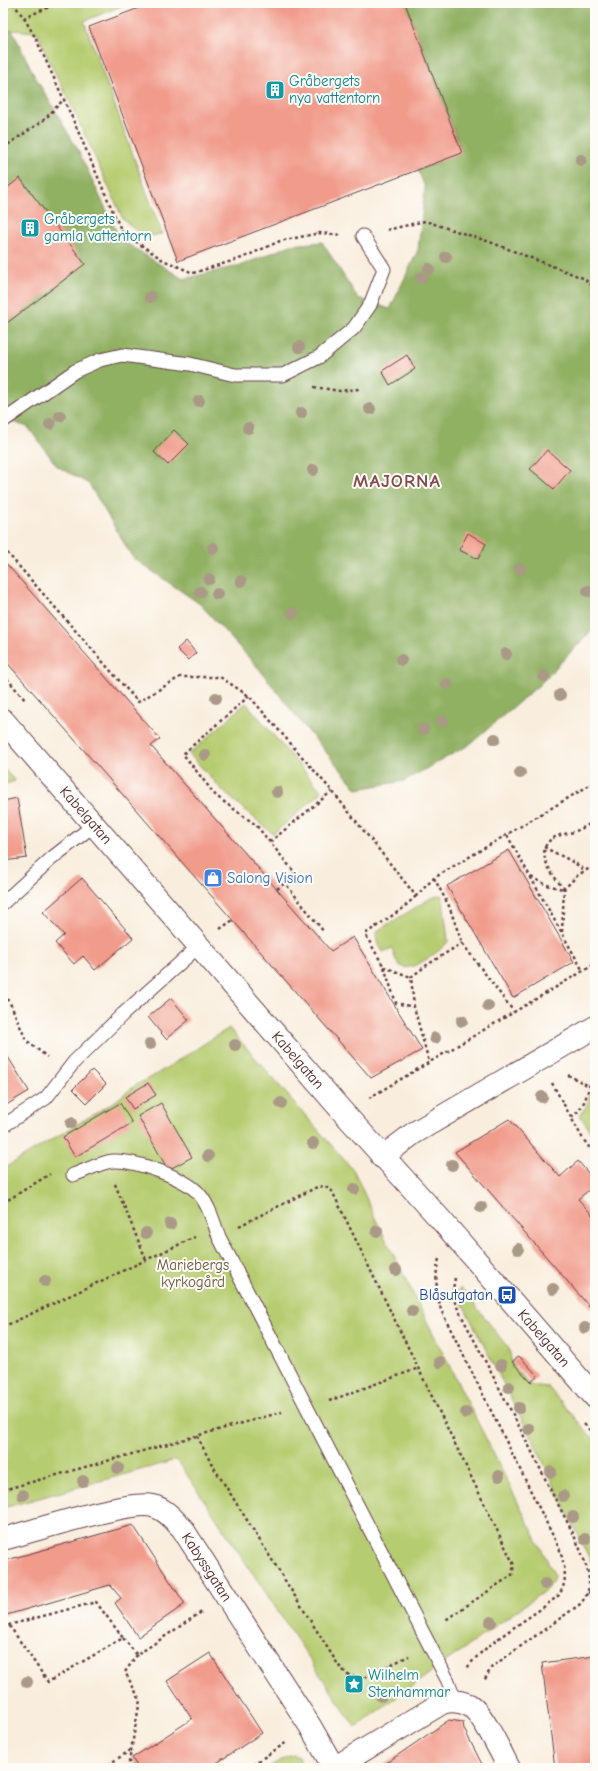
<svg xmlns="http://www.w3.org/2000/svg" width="598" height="1771" font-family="'Comic Neue',sans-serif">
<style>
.green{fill:#b6cc70;stroke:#80764e}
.forest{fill:#90b062;stroke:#6d6846}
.building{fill:#f19b8b}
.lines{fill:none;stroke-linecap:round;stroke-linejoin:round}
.service-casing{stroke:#643e46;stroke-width:15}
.minor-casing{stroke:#643e46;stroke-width:24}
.path{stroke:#643e46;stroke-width:2.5;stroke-dasharray:3 3;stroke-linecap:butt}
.service{stroke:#fff;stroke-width:13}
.minor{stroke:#fff;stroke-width:22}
.tree{fill:#aa9987}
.labels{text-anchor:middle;stroke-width:4;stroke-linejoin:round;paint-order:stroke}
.culture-label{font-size:15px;fill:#0d838f;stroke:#fdfcf7;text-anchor:start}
.street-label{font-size:15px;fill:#4a1f2b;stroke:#fdfcf7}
.shop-label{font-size:15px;fill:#366cbe;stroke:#fdfcf7;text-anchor:start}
.park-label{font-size:15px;fill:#6a5340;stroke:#fdfcf7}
.transit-label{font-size:15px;fill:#164399;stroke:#fdfcf7;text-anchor:end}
.district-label{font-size:19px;font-weight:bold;letter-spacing:1px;fill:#844a4d;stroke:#fdfcf7}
</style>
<rect width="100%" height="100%" fill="#fdfcf7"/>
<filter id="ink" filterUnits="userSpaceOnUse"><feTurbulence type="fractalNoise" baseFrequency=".025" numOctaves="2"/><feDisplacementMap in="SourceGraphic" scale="8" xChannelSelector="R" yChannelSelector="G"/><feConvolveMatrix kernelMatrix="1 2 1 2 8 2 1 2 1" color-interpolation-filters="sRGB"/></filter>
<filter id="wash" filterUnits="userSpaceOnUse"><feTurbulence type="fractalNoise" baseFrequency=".012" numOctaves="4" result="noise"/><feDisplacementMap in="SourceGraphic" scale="16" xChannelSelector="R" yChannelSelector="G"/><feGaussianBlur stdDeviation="0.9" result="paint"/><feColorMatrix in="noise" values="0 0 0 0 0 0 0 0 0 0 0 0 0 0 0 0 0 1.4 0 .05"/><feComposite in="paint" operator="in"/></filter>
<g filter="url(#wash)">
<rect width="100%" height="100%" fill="#f9eede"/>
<g class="green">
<polygon points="3,3 129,3 84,21 162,234 143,237 123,219 69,100 48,59 37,32 12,30 35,77 61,120 3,191"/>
<polygon points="246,703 322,792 273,834 225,793 189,754"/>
<polygon points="3,768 15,781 3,785"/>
<path d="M441,895L443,900L448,941C443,950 412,971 403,967C396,965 394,954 392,948L383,952C379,945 374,939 377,931L431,898Z"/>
<polygon points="229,1028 354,1171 375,1218 554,1574 554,1579 547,1589 355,1727 180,1464 176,1460 3,1508 3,1169 114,1102 136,1085 152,1077"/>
<polygon points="595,1079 595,1139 580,1115 587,1105"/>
<polygon points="460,1288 464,1291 509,1349 512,1364 530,1385 548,1387 595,1441 595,1570 537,1449 459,1297 458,1292"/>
<polygon points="294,1755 299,1757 303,1768 267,1768 286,1757"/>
</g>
<polygon class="forest" points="405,3 595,3 595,625 594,628 539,685 469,745 404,781 357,789 303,725 260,670 200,604 133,558 89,484 57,466 28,427 3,419 3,31 12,30 35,77 78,150 120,239 183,279 242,265 291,245 322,242 358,298 390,309 418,250 425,187 418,170 462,152"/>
<g id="blocks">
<g class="building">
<polygon points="152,3 405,3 462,153 178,261 89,27"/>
<polygon points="20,178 85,264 3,326 3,191"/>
<polygon points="407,355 415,369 390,385 382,371"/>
<polygon points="174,430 189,444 168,465 154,452"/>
<polygon points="547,450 570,470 554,489 530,469"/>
<polygon points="468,533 486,544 478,559 459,550"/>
<polygon points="3,560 160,739 151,746 331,951 353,937 422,1050 371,1078 3,658"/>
<polygon points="186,641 196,653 188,660 177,649"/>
<polygon points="17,798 27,858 3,861 3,801"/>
<polygon points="509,850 574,962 513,998 447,886"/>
<polygon points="82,878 133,938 95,970 83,956 74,964 55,943 64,935 43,912"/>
<polygon points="171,998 189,1020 166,1039 148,1017"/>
<polygon points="3,1049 29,1091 3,1107"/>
<polygon points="92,1070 106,1084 87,1103 73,1089"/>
<polygon points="148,1083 156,1095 133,1109 125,1097"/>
<polygon points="120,1103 132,1123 75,1157 63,1137"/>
<polygon points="161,1103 192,1157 168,1170 138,1116"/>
<polygon points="509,1119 560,1177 578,1161 595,1181 595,1185 578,1199 595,1218 595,1313 455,1152"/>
<polygon points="519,1356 538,1376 531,1382 512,1362"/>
<polygon points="133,1525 185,1604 138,1637 115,1603 121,1598 110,1585 3,1616 3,1561"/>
<polygon points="210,1653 262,1733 209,1768 138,1768 132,1758 192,1719 167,1681"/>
<polygon points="595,1656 595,1768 555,1768 542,1663"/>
<polygon points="449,1720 463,1722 464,1729 484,1768 379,1768"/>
</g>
</g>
</g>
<g filter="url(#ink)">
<use href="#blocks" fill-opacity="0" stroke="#643e46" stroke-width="1"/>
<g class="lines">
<defs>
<g id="service">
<polyline points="3,421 75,371 100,360 122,355 190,364 235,375 283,375 319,357 354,328 370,305 384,269 363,236"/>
<polyline points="3,903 52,858 94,825"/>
<polyline points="3,1126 46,1098 74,1062 123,1014 199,946"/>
<path d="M73,1175C85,1171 101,1162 113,1161C135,1160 187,1178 200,1195C209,1206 214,1223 219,1237L448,1681L452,1692V1700"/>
</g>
<g id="minor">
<polyline points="3,720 342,1111 441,1220 595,1397"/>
<polyline points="382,1157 414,1133 595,1027"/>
<path d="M3,1539C31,1532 131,1499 153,1506C165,1509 173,1519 182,1528L310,1726L334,1768"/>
<path d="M334,1768L442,1703C451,1700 460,1701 469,1705C483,1713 501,1753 509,1768"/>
</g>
</defs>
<use href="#service" class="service-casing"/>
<use href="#minor" class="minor-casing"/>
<g class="path">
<polyline points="13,3 24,18 58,3"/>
<polyline points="24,18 35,37 71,115 122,232 163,260 193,273 242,258 280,241 320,233 341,235"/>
<polyline points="3,148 45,119 64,99"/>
<polyline points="387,230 425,221 490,242 583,278 595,288"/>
<polyline points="314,387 340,391 359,389"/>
<polyline points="3,548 138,702 180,677 220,677 249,696 332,791 416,896 434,878 595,782"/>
<polyline points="3,674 26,701"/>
<polyline points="249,696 183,754 216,796 256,825 295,873 285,883 324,932"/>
<polyline points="507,835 583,971"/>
<polyline points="270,842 332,791"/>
<path d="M544,847C558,855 573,860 585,871"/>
<polyline points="531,877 547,885 563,889"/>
<polyline points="434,878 449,906 462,943 514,1012"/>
<polyline points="277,889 285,883"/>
<path d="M564,889C553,876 531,849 555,837C561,834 568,834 576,831C582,829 589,824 595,821"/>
<polyline points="416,896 402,909 365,934 384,967 396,1003 414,1007 429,1062"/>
<polyline points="220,929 233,920"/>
<polyline points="562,932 564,889 578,875 595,865"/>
<polyline points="384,967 411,977"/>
<polyline points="3,994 10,1003 26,1040 47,1057"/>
<polyline points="414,1007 411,977 427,965 462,943"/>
<polyline points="568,1075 589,1086"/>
<polyline points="552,1083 583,1139 595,1155"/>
<polyline points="369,1098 595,964"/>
<path d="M571,1117C586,1108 587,1092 592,1077L595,1076"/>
<polyline points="115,1184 147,1262"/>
<polyline points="3,1203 50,1174"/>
<polyline points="239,1226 317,1187 324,1186 332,1191 514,1565 512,1575 444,1621"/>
<path d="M439,1259C434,1277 437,1292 441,1310L560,1550C564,1565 569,1580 559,1595C532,1618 488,1640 467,1668"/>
<path d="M455,1278L452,1295L457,1307C489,1369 522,1430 552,1493C565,1518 581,1545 588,1573C591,1586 588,1596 579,1605L500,1661L491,1668L484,1681"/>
<polyline points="3,1327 195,1237"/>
<polyline points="329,1401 419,1368"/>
<polyline points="584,1424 595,1436"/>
<polyline points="197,1436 211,1463 339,1666 348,1675 363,1678 409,1656"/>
<polyline points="3,1490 282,1412"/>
<polyline points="588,1592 595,1595"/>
<polyline points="3,1628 9,1625 96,1602 123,1638 48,1682 9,1625"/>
<polyline points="123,1638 137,1655 203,1611"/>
<polyline points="103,1768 131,1750"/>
<polyline points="133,1768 129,1762 140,1700 125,1672 137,1655"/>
<polyline points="248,1768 287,1742"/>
</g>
<use href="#service" class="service"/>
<use href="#minor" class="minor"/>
</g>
<g class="tree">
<circle cx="581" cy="160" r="6"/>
<circle cx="446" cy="257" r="6"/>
<circle cx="429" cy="269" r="6"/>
<circle cx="421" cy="278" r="6"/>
<circle cx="150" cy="297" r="6"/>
<circle cx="299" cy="347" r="6"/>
<circle cx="199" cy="401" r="6"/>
<circle cx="370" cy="409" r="6"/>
<circle cx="301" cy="413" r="6"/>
<circle cx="60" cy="416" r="6"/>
<circle cx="50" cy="424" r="6"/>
<circle cx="248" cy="428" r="6"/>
<circle cx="313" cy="470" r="6"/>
<circle cx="213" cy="548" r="6"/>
<circle cx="520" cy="569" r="6"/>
<circle cx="209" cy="579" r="6"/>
<circle cx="241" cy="581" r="6"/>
<circle cx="588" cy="591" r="6"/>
<circle cx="200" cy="592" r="6"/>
<circle cx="217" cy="594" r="6"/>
<circle cx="293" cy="613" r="6"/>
<circle cx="506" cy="654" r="6"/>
<circle cx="401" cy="660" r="6"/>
<circle cx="544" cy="676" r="6"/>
<circle cx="447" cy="684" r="6"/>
<circle cx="560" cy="695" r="6"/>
<circle cx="216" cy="698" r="6"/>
<circle cx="442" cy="721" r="6"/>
<circle cx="423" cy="729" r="6"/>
<circle cx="495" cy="739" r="6"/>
<circle cx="205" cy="755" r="6"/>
<circle cx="520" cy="773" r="6"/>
<circle cx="277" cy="792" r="6"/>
<circle cx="488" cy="1006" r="6"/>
<circle cx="462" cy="1021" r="6"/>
<circle cx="435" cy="1038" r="6"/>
<circle cx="150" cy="1044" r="6"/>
<circle cx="235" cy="1045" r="6"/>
<circle cx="542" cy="1097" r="6"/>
<circle cx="281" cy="1103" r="6"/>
<circle cx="71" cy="1123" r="6"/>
<circle cx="313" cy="1143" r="6"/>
<circle cx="208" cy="1156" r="6"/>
<circle cx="452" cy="1165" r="6"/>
<circle cx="354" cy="1189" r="6"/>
<circle cx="481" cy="1207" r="6"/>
<circle cx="170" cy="1224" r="6"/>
<circle cx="377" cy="1231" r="6"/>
<circle cx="146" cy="1233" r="6"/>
<circle cx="518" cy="1249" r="6"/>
<circle cx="169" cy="1265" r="6"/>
<circle cx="396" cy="1270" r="6"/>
<circle cx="45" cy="1281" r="6"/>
<circle cx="553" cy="1289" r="6"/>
<circle cx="412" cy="1311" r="6"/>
<circle cx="585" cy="1328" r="6"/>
<circle cx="440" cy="1362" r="6"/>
<circle cx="501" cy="1365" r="6"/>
<circle cx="509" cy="1387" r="6"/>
<circle cx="519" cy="1408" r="6"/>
<circle cx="466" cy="1413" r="6"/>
<circle cx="529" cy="1429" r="6"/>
<circle cx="118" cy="1468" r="6"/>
<circle cx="551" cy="1472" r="6"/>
<circle cx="499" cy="1476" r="6"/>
<circle cx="83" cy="1481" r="6"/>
<circle cx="23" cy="1495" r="6"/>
<circle cx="563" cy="1496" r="6"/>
<circle cx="573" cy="1517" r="6"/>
<circle cx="585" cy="1539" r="6"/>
<circle cx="545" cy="1584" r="6"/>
<circle cx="491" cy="1622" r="6"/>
<circle cx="27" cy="1682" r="6"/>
<circle cx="381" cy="1696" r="6"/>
</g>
</g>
<defs>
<symbol id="building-square" viewBox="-11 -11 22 22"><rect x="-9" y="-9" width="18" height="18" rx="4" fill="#0f9aa8" stroke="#fdfcf7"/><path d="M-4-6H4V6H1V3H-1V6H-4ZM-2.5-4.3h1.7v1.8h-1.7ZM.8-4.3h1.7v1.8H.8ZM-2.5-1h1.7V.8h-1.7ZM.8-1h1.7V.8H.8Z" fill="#fff"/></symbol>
<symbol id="shop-square" viewBox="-11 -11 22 22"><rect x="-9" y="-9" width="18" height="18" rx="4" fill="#3f7fe0" stroke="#fdfcf7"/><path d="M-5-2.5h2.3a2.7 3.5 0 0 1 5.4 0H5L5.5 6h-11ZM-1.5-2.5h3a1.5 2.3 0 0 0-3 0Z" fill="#fff"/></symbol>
<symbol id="bus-square" viewBox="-11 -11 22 22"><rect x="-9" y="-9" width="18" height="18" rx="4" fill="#1a4fb4" stroke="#fdfcf7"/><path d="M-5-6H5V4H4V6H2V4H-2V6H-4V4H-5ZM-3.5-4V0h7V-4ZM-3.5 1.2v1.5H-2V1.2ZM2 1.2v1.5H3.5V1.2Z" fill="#fff"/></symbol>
<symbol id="sight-square" viewBox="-11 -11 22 22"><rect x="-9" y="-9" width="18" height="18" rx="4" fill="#0f9aa8" stroke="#fdfcf7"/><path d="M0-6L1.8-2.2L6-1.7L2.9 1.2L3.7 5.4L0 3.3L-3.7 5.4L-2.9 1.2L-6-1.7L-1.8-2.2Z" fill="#fff"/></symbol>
</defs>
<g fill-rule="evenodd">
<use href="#building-square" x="264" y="79" width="22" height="22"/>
<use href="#building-square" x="19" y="217" width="22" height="22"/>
<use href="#shop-square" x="202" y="867" width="22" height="22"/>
<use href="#bus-square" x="496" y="1284" width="22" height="22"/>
<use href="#sight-square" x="343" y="1673" width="22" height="22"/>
</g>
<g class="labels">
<g class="culture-label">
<text x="289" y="86">Gråbergets<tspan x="289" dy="17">nya vattentorn</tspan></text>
<text x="44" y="224">Gråbergets<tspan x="44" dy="17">gamla vattentorn</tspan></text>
<text x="368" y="1680">Wilhelm<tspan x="368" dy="17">Stenhammar</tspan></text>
</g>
<g class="street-label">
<text transform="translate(86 815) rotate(49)" y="5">Kabelgatan</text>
<text transform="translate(298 1060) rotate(49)" y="5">Kabelgatan</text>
<text transform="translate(544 1338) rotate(49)" y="5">Kabelgatan</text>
<text transform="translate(207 1567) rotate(57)" y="5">Kabyssgatan</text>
</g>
<g class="shop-label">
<text x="227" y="883">Salong Vision</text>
</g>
<g class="park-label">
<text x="193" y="1270">Mariebergs<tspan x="193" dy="17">kyrkogård</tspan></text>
</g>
<g class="transit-label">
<text x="493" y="1300">Blåsutgatan</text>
</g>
<g class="district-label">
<text x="397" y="487">MAJORNA</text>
</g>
</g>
<rect width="598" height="1771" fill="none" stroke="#fdfcf7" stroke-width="16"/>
</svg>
